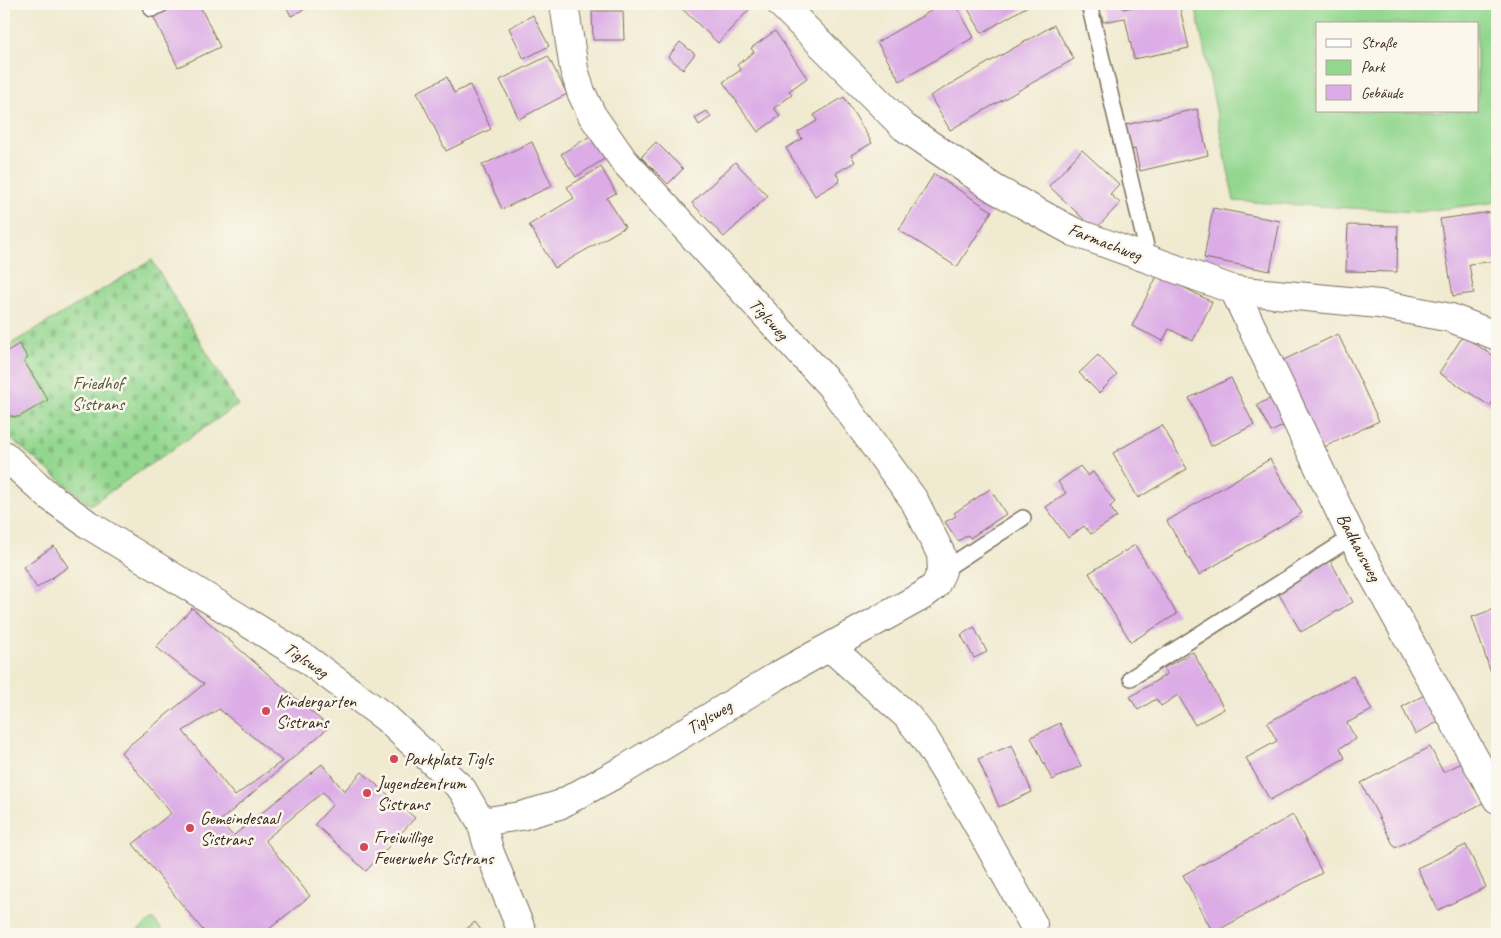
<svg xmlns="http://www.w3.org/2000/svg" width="1501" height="938" font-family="Caveat,sans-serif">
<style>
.green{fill:#93d78f;stroke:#678056;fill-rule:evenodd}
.cemetery{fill:url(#cemetery-stones);stroke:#678056}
.building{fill:#dbace6;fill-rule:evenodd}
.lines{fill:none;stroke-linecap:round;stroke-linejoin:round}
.service-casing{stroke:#7a6d5c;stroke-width:18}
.minor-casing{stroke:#7a6d5c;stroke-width:30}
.service{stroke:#fff;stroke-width:15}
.minor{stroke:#fff;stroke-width:28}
.poi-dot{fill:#d1495b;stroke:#fbf7ec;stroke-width:2}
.labels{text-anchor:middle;stroke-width:5;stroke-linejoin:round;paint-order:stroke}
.street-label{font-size:18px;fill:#3b2a1e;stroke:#fbf7ec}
.park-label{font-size:18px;fill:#51553a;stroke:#fbf7ec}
.poi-label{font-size:18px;fill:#3b2a1e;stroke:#fbf7ec;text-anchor:start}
</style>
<defs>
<pattern id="cemetery-stones" width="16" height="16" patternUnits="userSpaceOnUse" patternTransform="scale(1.25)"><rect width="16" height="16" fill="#93d78f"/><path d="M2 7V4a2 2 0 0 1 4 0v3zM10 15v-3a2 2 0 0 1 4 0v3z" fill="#80b97b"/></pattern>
</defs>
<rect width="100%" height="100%" fill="#fbf7ec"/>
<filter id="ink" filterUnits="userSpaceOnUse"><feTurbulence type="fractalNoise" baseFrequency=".02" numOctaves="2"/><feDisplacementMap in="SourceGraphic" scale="10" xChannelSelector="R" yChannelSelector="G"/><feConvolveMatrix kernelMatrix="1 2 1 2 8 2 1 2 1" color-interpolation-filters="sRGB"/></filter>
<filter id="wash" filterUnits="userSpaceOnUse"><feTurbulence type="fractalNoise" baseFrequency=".0096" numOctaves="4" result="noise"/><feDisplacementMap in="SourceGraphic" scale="20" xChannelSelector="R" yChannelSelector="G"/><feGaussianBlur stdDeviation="1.12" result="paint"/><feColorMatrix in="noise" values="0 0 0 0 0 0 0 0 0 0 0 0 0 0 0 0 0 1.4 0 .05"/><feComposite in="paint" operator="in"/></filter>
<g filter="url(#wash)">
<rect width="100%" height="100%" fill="#f0ead0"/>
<g class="green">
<path d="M1195,4H1497V202L1417,212L1234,201ZM1317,24H1477V111H1317Z"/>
<polygon points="153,919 166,934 133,934"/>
</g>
<polygon class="cemetery" points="152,260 238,405 90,505 4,433 4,348"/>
<g id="blocks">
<g class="building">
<polygon points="179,4 184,4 186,9 199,4 220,47 178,67 153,16"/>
<polygon points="285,4 315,4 291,16"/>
<polygon points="677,4 754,4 718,43"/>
<polygon points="943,4 955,4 974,37 900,81 877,42"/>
<polygon points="965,4 1031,4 982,33"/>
<polygon points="1099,4 1122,4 1123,9 1148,4 1179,4 1189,48 1134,59 1125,18 1103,22"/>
<polygon points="592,11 623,11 624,40 593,40"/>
<polygon points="533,15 549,46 524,59 509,28"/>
<polygon points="1054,25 1074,59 950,130 930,96"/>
<polygon points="775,31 807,78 789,91 792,95 774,108 780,116 758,132 723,82 741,70 737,65 754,52 751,48"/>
<polygon points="680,42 695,54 683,69 668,57"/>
<polygon points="548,56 567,94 519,119 500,80"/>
<polygon points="447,77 454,93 470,85 491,129 446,151 417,92"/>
<polygon points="844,97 872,143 851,155 855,162 836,173 840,181 815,196 786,148 802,139 798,132 817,121 814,115"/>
<polygon points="1197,109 1208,155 1140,171 1135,149 1130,150 1125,125"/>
<polygon points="707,111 711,117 699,125 695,118"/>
<polygon points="595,133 609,156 576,177 561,154"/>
<polygon points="532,142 552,186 502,209 482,165"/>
<polygon points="656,142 683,169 668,184 641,157"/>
<polygon points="1082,150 1119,184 1110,194 1120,203 1095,230 1049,186"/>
<polygon points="735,162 768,196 724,237 692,203"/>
<polygon points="601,167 616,193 607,198 625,227 555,268 529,225 574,198 567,187"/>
<polygon points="934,174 992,211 957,267 899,230"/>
<polygon points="1213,208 1280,221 1270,271 1204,258"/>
<polygon points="1491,212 1497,261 1469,264 1474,293 1453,296 1440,219"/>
<polygon points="1348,225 1398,226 1397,272 1346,271"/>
<polygon points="1158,274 1212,302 1193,341 1169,329 1163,341 1132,326"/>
<polygon points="1338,334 1379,421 1316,451 1275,364"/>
<polygon points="1463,336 1497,358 1497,395 1490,406 1439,373"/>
<polygon points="19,344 28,358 24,361 48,400 19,417 10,416 4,405 4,353"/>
<polygon points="1098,355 1117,375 1099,393 1079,373"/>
<polygon points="1231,378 1254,425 1211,446 1189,398"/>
<polygon points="1273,397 1286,424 1271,432 1257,405"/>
<polygon points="1162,425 1187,469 1138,498 1113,453"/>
<polygon points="1270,459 1302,513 1199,575 1167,521"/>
<polygon points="1080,466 1088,476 1093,472 1115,502 1110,507 1117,517 1091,534 1084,526 1068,538 1046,507 1066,493 1058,482"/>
<polygon points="990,489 1006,514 970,538 968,535 958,541 945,522 956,516 954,513"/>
<polygon points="1135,545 1177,614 1131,642 1089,573"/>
<polygon points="54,546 68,567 37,588 23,567"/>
<polygon points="1330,560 1353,602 1301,632 1277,591"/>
<path d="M192,608L329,727L220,821L233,836L322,764L344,791L362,772L415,818L366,871L315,824L333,804L323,792L265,840L310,896L263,934H206L133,844L171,813L121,752L204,684L156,647ZM219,709L282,761L235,796L183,731Z"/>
<polygon points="1497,608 1497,667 1490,670 1472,617"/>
<polygon points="974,627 987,652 974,658 961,635"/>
<polygon points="1193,652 1224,709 1195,725 1178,695 1161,706 1156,699 1138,710 1130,697 1167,674 1164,668"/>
<polygon points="1353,676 1372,710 1347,723 1356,739 1340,748 1345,758 1270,800 1246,758 1277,741 1267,723"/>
<polygon points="1428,693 1442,720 1415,734 1402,707"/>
<polygon points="1060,723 1081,766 1052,780 1031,737"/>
<polygon points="1012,745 1032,792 999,807 978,759"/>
<polygon points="1430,747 1443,772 1462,763 1483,803 1395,848 1361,783"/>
<polygon points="1293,815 1322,873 1213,933 1183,875"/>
<polygon points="1466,845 1486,887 1438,910 1417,868"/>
<polygon points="475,922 484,934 460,934"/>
</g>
</g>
</g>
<g filter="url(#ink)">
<use href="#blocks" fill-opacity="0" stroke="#7a6d5c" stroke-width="1"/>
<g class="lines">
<defs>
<g id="service">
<polyline points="1089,4 1149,259"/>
<polyline points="152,9 162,4"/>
<polyline points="942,571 1023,518"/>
<polyline points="1131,678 1352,537"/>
</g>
<g id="minor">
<polyline points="781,4 904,127 995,189 1074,232 1234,290 1379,304 1451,318 1497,336"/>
<polyline points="1234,290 1352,537 1497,799"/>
<polyline points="4,455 49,496 89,525 305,658 386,718 462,789 481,822 521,816 559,805 625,769 777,676 922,596 935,586 942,571 941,554 914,500 830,385 624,161 592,115 581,92 574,69 564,4"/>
<polyline points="831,648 907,716 925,739 971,813 1033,924"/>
<polyline points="481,822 490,853 523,934"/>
</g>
</defs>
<use href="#service" class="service-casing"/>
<use href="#minor" class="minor-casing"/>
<use href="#service" class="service"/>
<use href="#minor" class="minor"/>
</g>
</g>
<g class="poi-dot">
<circle cx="266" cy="711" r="5"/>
<circle cx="394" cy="759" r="5"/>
<circle cx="367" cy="793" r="5"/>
<circle cx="190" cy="828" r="5"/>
<circle cx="364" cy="847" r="5"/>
</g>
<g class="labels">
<g class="street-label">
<text transform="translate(1105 242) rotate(21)" y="6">Farmachweg</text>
<text transform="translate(769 319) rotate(48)" y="6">Tiglsweg</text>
<text transform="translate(1359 547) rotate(62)" y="6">Badhausweg</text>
<text transform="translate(306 660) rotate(34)" y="6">Tiglsweg</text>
<text transform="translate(709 717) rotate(-31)" y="6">Tiglsweg</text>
</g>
<g class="park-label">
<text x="98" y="389">Friedhof<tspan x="98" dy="21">Sistrans</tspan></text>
</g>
<g class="poi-label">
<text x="276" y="707">Kindergarten<tspan x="276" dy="21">Sistrans</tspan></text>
<text x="404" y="765">Parkplatz Tigls</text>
<text x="377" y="789">Jugendzentrum<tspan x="377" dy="21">Sistrans</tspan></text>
<text x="200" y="824">Gemeindesaal<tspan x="200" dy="21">Sistrans</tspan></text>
<text x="374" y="843">Freiwillige<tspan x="374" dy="21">Feuerwehr Sistrans</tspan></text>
</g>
</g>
<rect width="1501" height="938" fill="none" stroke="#fbf7ec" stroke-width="20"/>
<rect x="1316" y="22" width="162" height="90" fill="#fbf7ec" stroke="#aea59a"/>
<rect x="1326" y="39" width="25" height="8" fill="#ffffff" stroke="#aea59a"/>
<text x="1361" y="48" font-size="15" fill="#3b2a1e">Straße</text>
<rect x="1326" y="60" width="25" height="15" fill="#93d78f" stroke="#aea59a"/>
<text x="1361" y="72" font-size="15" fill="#3b2a1e">Park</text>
<rect x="1326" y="85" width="25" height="15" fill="#dbace6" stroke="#aea59a"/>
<text x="1361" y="98" font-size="15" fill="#3b2a1e">Gebäude</text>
</svg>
